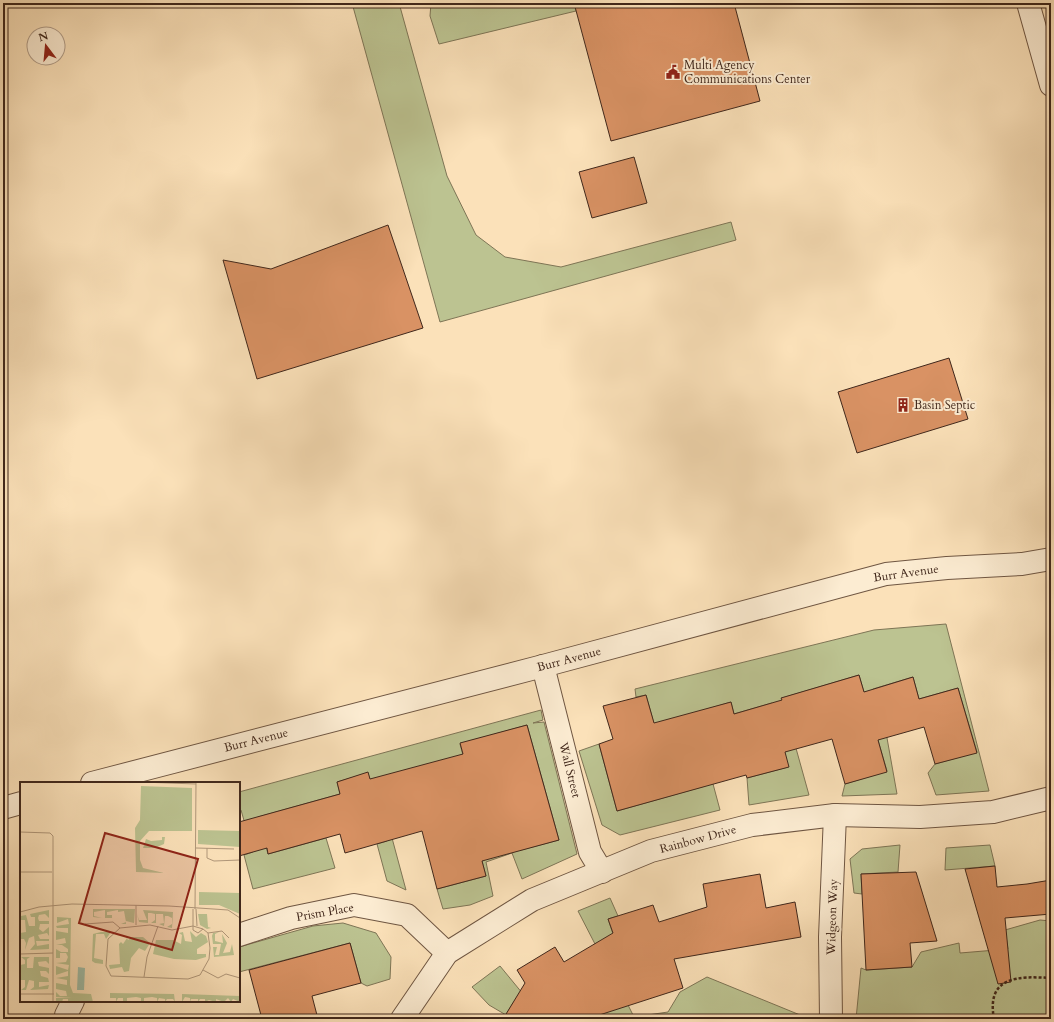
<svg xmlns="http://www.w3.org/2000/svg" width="1054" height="1022" font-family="Cardo,serif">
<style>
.green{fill:#bcc391;stroke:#7e7556;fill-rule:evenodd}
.building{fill:#d99264;stroke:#40271b}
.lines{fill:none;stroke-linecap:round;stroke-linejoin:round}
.minor-casing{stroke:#6f5642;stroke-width:24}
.path{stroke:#40271b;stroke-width:2.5;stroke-dasharray:3 2;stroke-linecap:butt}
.minor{stroke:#fcecd2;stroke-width:22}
.labels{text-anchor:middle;stroke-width:4;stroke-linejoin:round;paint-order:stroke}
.poi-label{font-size:12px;fill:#40271b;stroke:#fcecd2;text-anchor:start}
.street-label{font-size:12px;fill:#40271b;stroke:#fcecd2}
.inset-road{fill:none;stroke:#b0977a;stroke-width:1}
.view{fill:#8f2418;fill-opacity:0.15;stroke:#8f2418;stroke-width:2}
.inset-edge{fill:none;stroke:#40271b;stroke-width:2}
</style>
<rect width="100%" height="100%" fill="#fbe1b9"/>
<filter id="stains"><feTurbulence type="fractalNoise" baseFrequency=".005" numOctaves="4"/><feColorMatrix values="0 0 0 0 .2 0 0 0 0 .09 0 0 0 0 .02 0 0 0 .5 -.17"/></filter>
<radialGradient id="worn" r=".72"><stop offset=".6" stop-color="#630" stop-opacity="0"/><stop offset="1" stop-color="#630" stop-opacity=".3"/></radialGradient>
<g class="green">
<polygon points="352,3 399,3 447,176 476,235 505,257 561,267 731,222 736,240 440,322"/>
<polygon points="431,3 574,3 576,11 439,44 430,16"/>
<polygon points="946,624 989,791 936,795 928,773 935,764 977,752 958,688 919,699 913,677 873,689 887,738 897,794 842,796 845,784 887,771 859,675 782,698 809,795 749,805 747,778 788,767 772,703 734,714 731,702 694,713 720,810 620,835 602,825 579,751 599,744 617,811 705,786 663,756 646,695 636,697 635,689 874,630"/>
<path d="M541,710L543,720L533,723L544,722L577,854L522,879L512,853L486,862L493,896L470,905L443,909L437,889L486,876L458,770L392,838L406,890L387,881L377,844L387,841L368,773L337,782L340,794L258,817L268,854L326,838L335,868L253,889L244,855L253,852L241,810L239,811V792ZM527,725L559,840L521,850L484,833L460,744Z"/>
<polygon points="900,845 898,872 861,874 862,894 854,893 850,859 862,849"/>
<polygon points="990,845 995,866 945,870 946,848"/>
<polygon points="610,898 618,916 608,919 616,943 595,944 578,911"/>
<polygon points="1040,920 1051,921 1051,1019 856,1019 861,968 866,970 912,967 921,952 959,943 960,953 1008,949 1005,930"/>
<polygon points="343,923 376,933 391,957 390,979 367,986 361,983 350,943 239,972 239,947 313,926"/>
<polygon points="500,966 523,994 513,1003 506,1015 489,1005 472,987"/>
<polygon points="707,977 805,1017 805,1019 605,1019 602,1011 626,1001 634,1017 668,1012 680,992"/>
</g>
<g class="building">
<polygon points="574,3 734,3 760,101 611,141"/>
<polygon points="634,157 647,203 592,218 579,172"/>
<polygon points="388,225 423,328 257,379 223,260 271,269"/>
<polygon points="949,358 968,419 857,453 838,392"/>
<polygon points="859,675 864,692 913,677 919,699 958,688 977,753 935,764 924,727 878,740 887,772 845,784 832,739 785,752 789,767 747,778 746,775 617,811 599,744 613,739 603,706 646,695 654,723 731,702 734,714 782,700 781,698"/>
<polygon points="527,725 559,840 482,861 486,876 437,889 422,831 345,853 340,834 268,854 267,848 239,856 239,822 340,794 337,782 368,772 370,779 463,754 460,743"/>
<polygon points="995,866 997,887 1027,884 1051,880 1051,914 1005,918 1011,982 998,984 965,869"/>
<polygon points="916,872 937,941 910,943 912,967 866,970 861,874"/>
<polygon points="760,874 766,908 795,902 801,937 674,959 683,988 587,1019 503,1019 525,983 517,970 555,947 564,962 613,933 608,919 653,905 659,922 707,907 703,884"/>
<polygon points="350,943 361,983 312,996 318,1019 262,1019 249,970"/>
</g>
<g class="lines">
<defs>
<g id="minor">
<polyline points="1028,3 1051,85"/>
<polyline points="543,666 590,852 602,872"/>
<polyline points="92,783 543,666 886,574 947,568 1022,564 1051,559"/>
<polyline points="3,808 21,803"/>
<polyline points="239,935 291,918 354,905 407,915 447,953"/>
<polyline points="66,1015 73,1001"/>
<polyline points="402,1019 447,953 532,900 651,851 752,825 835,815 920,817 993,812 1051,798"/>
<polyline points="831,1019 830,937 835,815"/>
</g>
</defs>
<use href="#minor" class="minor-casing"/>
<path class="path" d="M994,1019C986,976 1018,976 1051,978"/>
<use href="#minor" class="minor"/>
</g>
<defs>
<symbol id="civic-bare" viewBox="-9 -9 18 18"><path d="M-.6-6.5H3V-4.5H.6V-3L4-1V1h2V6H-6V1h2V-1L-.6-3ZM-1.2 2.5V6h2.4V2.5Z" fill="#8f2418" stroke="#fcecd2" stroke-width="2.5" paint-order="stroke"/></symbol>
<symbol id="building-bare" viewBox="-9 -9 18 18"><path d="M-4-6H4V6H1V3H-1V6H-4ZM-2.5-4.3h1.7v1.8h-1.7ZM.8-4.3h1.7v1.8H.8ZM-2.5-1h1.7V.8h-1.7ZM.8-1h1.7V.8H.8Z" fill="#8f2418" stroke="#fcecd2" stroke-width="2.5" paint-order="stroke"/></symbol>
</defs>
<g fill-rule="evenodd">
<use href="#civic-bare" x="663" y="62" width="20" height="20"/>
<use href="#building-bare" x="893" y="395" width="20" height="20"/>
</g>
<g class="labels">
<g class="poi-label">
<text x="684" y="69">Multi Agency<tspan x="684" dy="14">Communications Center</tspan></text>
<text x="914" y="409">Basin Septic</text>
</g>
<g class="street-label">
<text transform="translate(906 573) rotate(-8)" y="4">Burr Avenue</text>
<text transform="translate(569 659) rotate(-15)" y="4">Burr Avenue</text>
<text transform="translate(256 740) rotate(-14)" y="4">Burr Avenue</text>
<text transform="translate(570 770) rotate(76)" y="4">Wall Street</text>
<text transform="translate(698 839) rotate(-15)" y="4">Rainbow Drive</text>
<text transform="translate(325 912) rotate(-10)" y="4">Prism Place</text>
<text transform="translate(832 917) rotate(-88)" y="4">Widgeon Way</text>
</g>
</g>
<g transform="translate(20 782)">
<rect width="220" height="220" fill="#fbe1b9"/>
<path d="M121,4L172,6V49H129L120,59V78L123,86L144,91L116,90L115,46L120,38ZM178,48L220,49V65L178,62ZM142,55H145L144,62L135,66H123L126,57L131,59L142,58ZM179,110L220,111V132L199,123H179ZM73,127H115L114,141L106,139V142H101L106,140L104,129L98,130V140V128L87,130V133H92V136H85V128L74,130V134L82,136L73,135ZM29,128V136L25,132L19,133L18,136L19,139H29V142H20L19,147L23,150L29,145V154L27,151L18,153L20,157H29V159H16L17,164L29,162V167L10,168L15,162L14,154L9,156L5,168L6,161L4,157H0V151L6,150L5,138H1V134L6,133L9,144H15V135H11L10,132ZM123,128L153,130L152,146L147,145L152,142V136L148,134H145L144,144L139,142L144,141L143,132H136V141H131L135,138V132L131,131H128V141L119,140L117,132L119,138H127ZM178,132H187L188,145L191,146L187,147L180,143ZM37,135L51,136L50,203L53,211L71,212L73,220H48V217H43L42,220H36V216L52,215H36V210L40,214H47L46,209L36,207V201L47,203V198L36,196L48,194V189L36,193V184L48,188L49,183L36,181L46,180L48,175L46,171H40V176H36V167L41,170H48V167L42,163H36L46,161L45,156L36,158V149L48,151V146H37L36,144L49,142L48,137L37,141ZM170,149L176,155L181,151L186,154L188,160L177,167V172H186V175L176,178L154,177L133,172L136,158H153L161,162L162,153L159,151L163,150L165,159L172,160ZM81,150H91L86,157L84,152H76L74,176L83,178V182L75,181L72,179L73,152ZM199,150L195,152V159L203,161L202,152L207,161L203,171L210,170L212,162L214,173L194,175L193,165H197L195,173H199L201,162H193L192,154L193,151ZM112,155H123L130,161L125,169L119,166L111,176L109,189L104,190L102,185L90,187L89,183L100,182L99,162L101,160L103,162L107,156L108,158ZM1,175H10L7,177V186H13L14,175H29V182L26,179L18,180L19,184L29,186V192L26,189H20L21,194L28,196L29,200H19V205L29,203L28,207L10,208L14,205V199L9,198L6,208H1L5,205V198H0V183L5,182V178ZM90,211L154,212L155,220L153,217H147L145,220V217L139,216L137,220V216L132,215L124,216V220H121V216L116,215L107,216V220H103V216H98L96,220V216H90ZM162,212L220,214V220L213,217L211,220L208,216L204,220L196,217V220L189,218L185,220V217H180L178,220V217H171L170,220V216L165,215L162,220Z" fill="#bcc391"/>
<path d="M58,185L65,186L64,208H57Z" fill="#a0bea9"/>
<path class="inset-road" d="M121,0L176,2M0,50L30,51L33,54V220M176,66L214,67M187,66V76L194,79L220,78M0,90H32M173,127V148L178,151L183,147M175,127L176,0M176,127L177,144M0,130L19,125L52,122L149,124L208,128L220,136M65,142L93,140L100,146M116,143V123M130,143L152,148L173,144L183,147L188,151L190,166L189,177L180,193L168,197L91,194L86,184L88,157L100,146ZM188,151L202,149L209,156M0,172L33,171M183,188L198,196L206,192L220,196M124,195L127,175L138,144M0,212H34"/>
<path class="view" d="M85,51L178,77L152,168L59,141Z"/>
<rect width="220" height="220" class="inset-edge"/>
</g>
<rect width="1054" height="1022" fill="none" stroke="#fbe1b9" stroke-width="16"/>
<rect x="4" y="4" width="1046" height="1014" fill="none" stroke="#40271b" stroke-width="2"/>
<rect x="8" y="8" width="1038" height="1006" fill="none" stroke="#40271b"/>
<g transform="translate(46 46) rotate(344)"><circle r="19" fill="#fcecd2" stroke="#b19d89"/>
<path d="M0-3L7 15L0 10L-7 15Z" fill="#8f2418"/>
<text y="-6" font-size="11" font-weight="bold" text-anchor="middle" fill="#40271b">N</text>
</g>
<rect width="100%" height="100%" filter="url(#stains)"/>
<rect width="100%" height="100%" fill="url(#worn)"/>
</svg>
